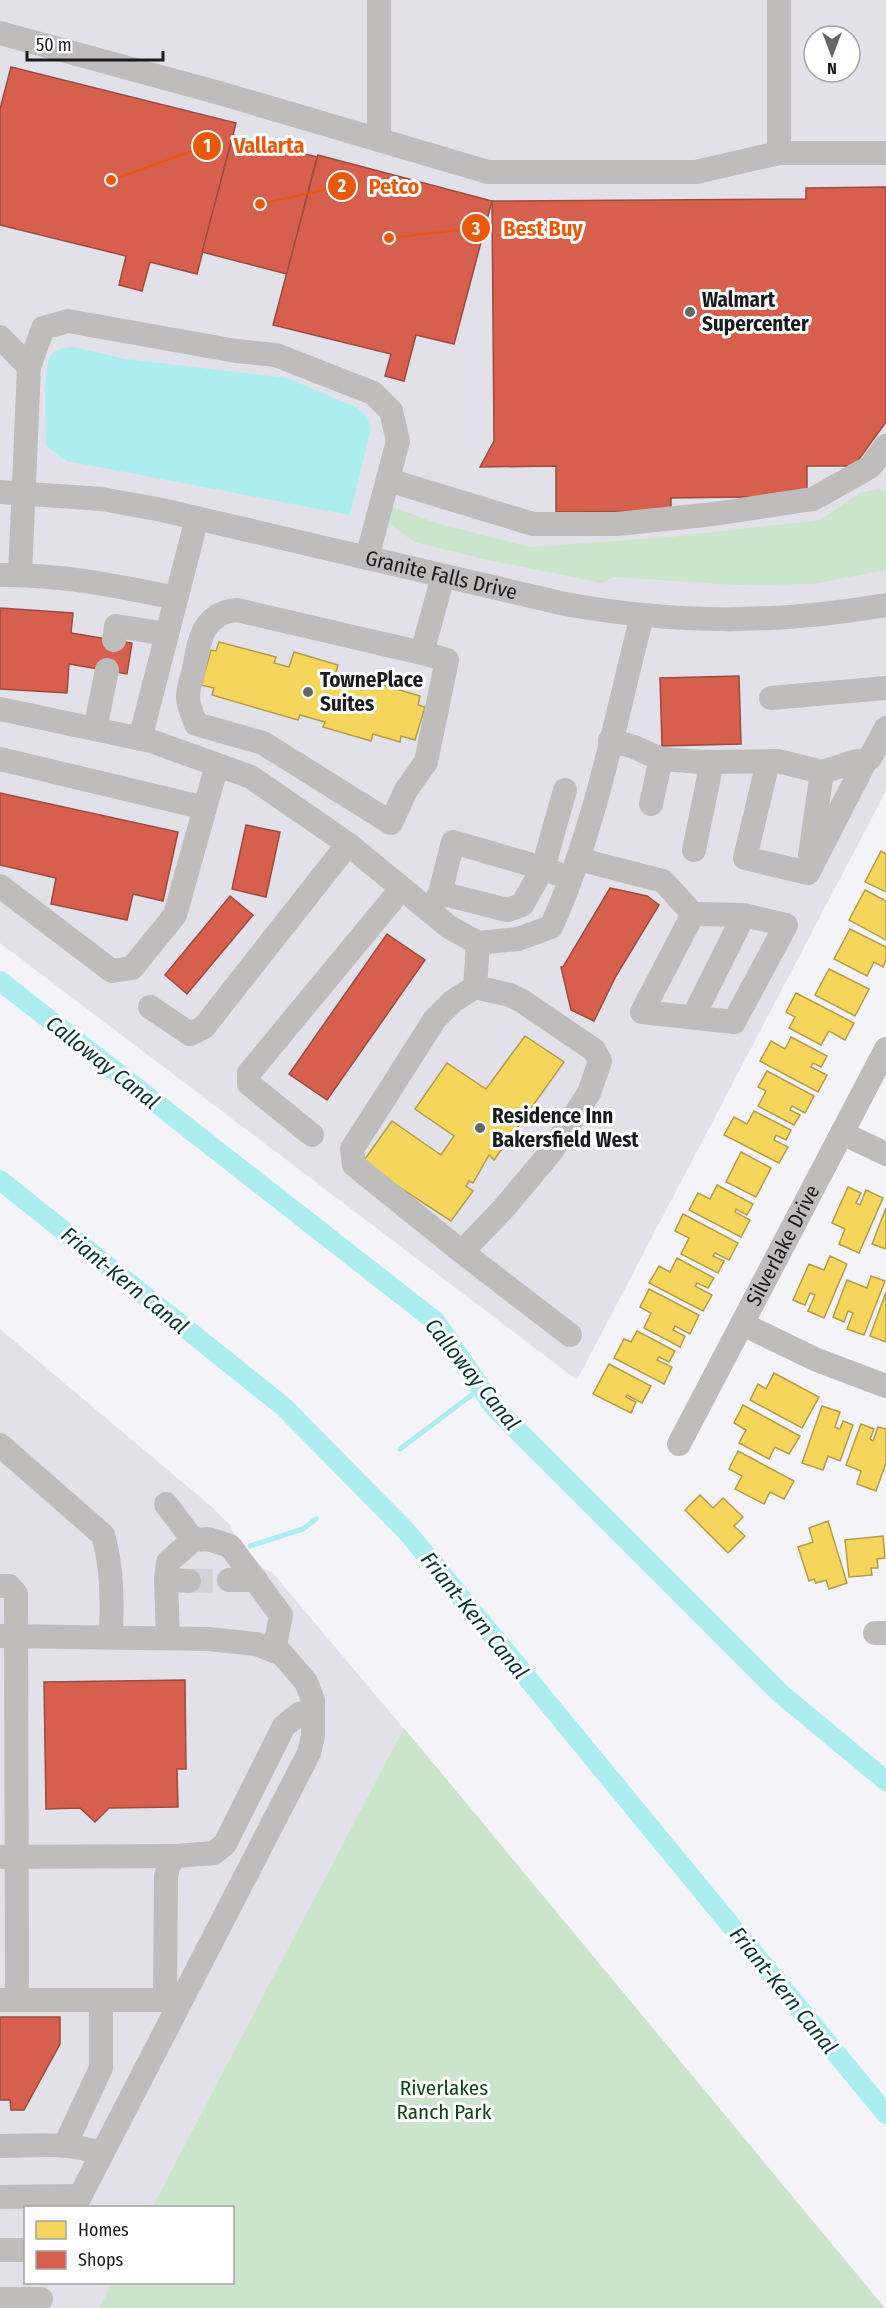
<svg xmlns="http://www.w3.org/2000/svg" width="886" height="2308" font-family="'Fira Sans Condensed',sans-serif">
<style>
.built{fill:#e2e1ea;fill-rule:evenodd}
.green{fill:#cbe5cd}
.water{fill:#aceef0}
.homes{fill:#f6d55c;stroke:#b49d49;stroke-width:1.5}
.shops{fill:#d6604d;stroke:#9e4b3e;stroke-width:1.5}
.lines{fill:none;stroke-linecap:round;stroke-linejoin:round}
.stream{stroke:#aceef0;stroke-width:5}
.canal{stroke:#aceef0;stroke-width:20}
.minor-tunnel{stroke:#d3d2d7;stroke-width:24;stroke-dasharray:24 12;stroke-linecap:butt}
.minor{stroke:#bebdbc;stroke-width:24}
.poi-dot{fill:#666669;stroke:#fff;stroke-width:2}
.labels{text-anchor:middle;stroke-width:6;stroke-linejoin:round;paint-order:stroke}
.poi-label{font-size:21px;font-weight:bold;fill:#1a1a1c;stroke:#fff;text-anchor:start}
.street-label{font-size:21px;fill:#1a1a1c;stroke:#fff}
.park-label{font-size:21px;fill:#0d4514;stroke:#fff}
.water-label{font-size:22px;font-style:italic;fill:#033334;stroke:#fff}
.leader{fill:none;stroke:#e8590c;stroke-width:2}
.callout-dot{fill:#e8590c;stroke:#fff;stroke-width:2}
.mark-label{font-size:18px;text-anchor:middle;font-weight:bold;fill:#fff}
.callout-label{font-size:22px;text-anchor:middle;font-weight:bold;fill:#e8590c;stroke:#fff;stroke-width:6;stroke-linejoin:round;paint-order:stroke}
</style>
<rect width="100%" height="100%" fill="#f4f3f8"/>
<g class="built">
<path d="M0,0H886V791L577,1380L0,943ZM814,36H850V72H814Z"/>
<polygon points="0,1329 213,1508 230,1525 235,1537 264,1569 272,1572 404,1729 152,2207 26,2208 26,2282 112,2283 99,2308 0,2308"/>
</g>
<g class="green">
<polygon points="878,489 886,491 886,570 813,584 734,585 614,577 602,583 483,559 414,542 388,523 393,507 436,523 530,547 669,537 820,520 859,493"/>
<polygon points="404,1728 885,2308 99,2308 112,2283 232,2282 232,2208 152,2207"/>
</g>
<path class="water" d="M73,347L126,359L287,378L358,408L367,417L371,428L350,515L67,461L46,446C46,429 42,366 51,355C57,348 65,348 73,347Z"/>
<g class="homes">
<polygon points="219,642 276,657 274,663 289,667 294,652 338,665 335,675 368,685 369,681 420,696 418,705 425,707 415,740 401,736 400,742 373,734 371,741 323,727 325,722 300,715 298,720 212,695 214,688 201,685 211,650 216,651"/>
<polygon points="881,851 886,854 886,892 865,882"/>
<polygon points="865,890 886,901 886,940 849,920"/>
<polygon points="850,929 886,947 886,960 883,967 874,962 867,976 834,959"/>
<polygon points="829,969 869,989 855,1016 815,995"/>
<polygon points="796,993 854,1023 845,1040 829,1031 821,1045 789,1028 795,1017 786,1012"/>
<polygon points="525,1036 564,1062 494,1160 489,1155 473,1183 469,1181 466,1186 473,1191 451,1221 362,1163 392,1121 441,1155 454,1136 415,1109 447,1063 486,1089"/>
<polygon points="791,1037 827,1056 821,1067 813,1063 811,1067 827,1075 818,1092 760,1061 771,1041 785,1049"/>
<polygon points="767,1071 814,1096 805,1113 792,1106 790,1110 800,1115 794,1125 758,1106 766,1091 758,1087"/>
<polygon points="754,1111 791,1130 786,1140 776,1135 774,1140 788,1147 779,1163 724,1135 734,1117 747,1124"/>
<polygon points="741,1152 771,1168 756,1197 726,1182"/>
<polygon points="717,1185 753,1204 747,1215 736,1209 735,1212 750,1220 741,1237 689,1210 698,1193 710,1199"/>
<polygon points="848,1187 861,1193 856,1203 860,1205 866,1190 883,1198 859,1253 839,1244 845,1229 832,1223"/>
<polygon points="886,1208 886,1249 872,1244"/>
<polygon points="683,1214 738,1243 729,1260 715,1253 713,1256 724,1261 718,1273 681,1254 689,1238 675,1231"/>
<polygon points="830,1256 847,1264 824,1318 808,1311 815,1295 810,1293 805,1305 793,1300 809,1264 824,1270"/>
<polygon points="677,1258 714,1278 708,1288 697,1283 695,1286 712,1295 703,1311 649,1283 659,1266 670,1272"/>
<polygon points="871,1276 885,1281 864,1335 847,1329 853,1313 848,1311 844,1322 833,1317 847,1280 867,1288"/>
<polygon points="649,1289 699,1315 690,1334 675,1326 673,1330 685,1336 680,1347 644,1328 651,1313 640,1307"/>
<polygon points="886,1292 886,1342 870,1336"/>
<polygon points="637,1331 675,1351 669,1362 659,1357 657,1360 672,1367 664,1384 614,1358 624,1339 631,1342"/>
<polygon points="609,1364 651,1386 642,1403 627,1395 626,1397 636,1402 631,1413 593,1394"/>
<polygon points="774,1373 819,1397 802,1428 750,1400 758,1384 766,1389"/>
<polygon points="743,1405 800,1436 789,1454 775,1447 769,1459 739,1443 746,1430 734,1423"/>
<polygon points="822,1406 840,1412 835,1427 840,1429 843,1421 853,1425 840,1461 828,1456 823,1470 802,1463"/>
<polygon points="861,1424 874,1429 870,1439 873,1441 878,1427 886,1429 886,1463 876,1491 857,1484 861,1471 846,1465"/>
<polygon points="738,1451 794,1481 784,1499 770,1492 764,1504 735,1489 742,1476 729,1469"/>
<polygon points="700,1495 713,1508 723,1498 743,1517 734,1526 745,1536 728,1553 685,1510"/>
<polygon points="828,1521 847,1583 829,1589 826,1580 816,1583 814,1579 809,1581 798,1547 813,1542 809,1528"/>
<polygon points="883,1536 885,1558 877,1559 878,1568 871,1568 872,1575 849,1577 845,1540"/>
</g>
<g class="shops">
<polygon points="11,67 236,123 197,274 150,262 142,291 119,285 126,256 0,225 0,109"/>
<polygon points="233,135 317,157 287,274 202,252"/>
<polygon points="318,155 492,201 454,344 416,335 404,381 385,376 391,354 273,325"/>
<polygon points="886,187 886,422 854,466 807,466 807,496 671,498 671,511 556,512 556,466 480,467 494,441 492,201 806,199 806,188"/>
<polygon points="0,608 73,613 71,633 132,643 127,674 69,664 67,693 0,689"/>
<polygon points="739,676 741,744 662,746 660,678"/>
<polygon points="0,793 178,832 163,901 133,894 127,920 51,904 56,878 0,865"/>
<polygon points="246,825 280,832 266,897 232,889"/>
<polygon points="610,888 647,896 659,905 616,976 594,1021 571,1010 561,967 563,967"/>
<polygon points="230,896 253,915 187,994 165,975"/>
<polygon points="387,934 425,960 327,1100 289,1074"/>
<polygon points="185,1680 186,1769 177,1769 178,1807 109,1808 95,1822 80,1808 46,1809 44,1682"/>
<polygon points="0,2017 60,2017 60,2044 24,2110 11,2110 10,2100 0,2100"/>
</g>
<g class="lines">
<g class="stream">
<polyline points="400,1449 481,1388"/>
<polyline points="250,1546 303,1529 316,1519"/>
</g>
<g class="canal">
<polyline points="0,981 435,1321 494,1407 780,1693 886,1781"/>
<polyline points="0,1180 284,1407 408,1533 886,2114"/>
</g>
<polyline class="minor-tunnel" points="189,1581 229,1580"/>
<g class="minor">
<polyline points="779,0 779,153"/>
<polyline points="0,33 223,94 488,172 696,172 779,153 886,153"/>
<polyline points="379,140 379,0"/>
<polyline points="0,337 29,367"/>
<polyline points="388,480 533,524 617,524 714,514 813,499 870,467 886,446"/>
<path id="s1" d="M0,492L102,499L162,510L565,604C676,624 774,624 886,605"/>
<path d="M0,575C60,574 118,586 176,598"/>
<polyline points="20,575 29,367 43,328 68,321 236,351 276,355 373,393 391,411 398,441 367,558"/>
<polyline points="114,640 116,626 167,634"/>
<path d="M422,653L447,660L426,762L406,790L391,823L263,743L196,724C193,716 188,706 188,697C188,688 192,678 194,669C199,640 203,613 237,610L422,653L443,576"/>
<polyline points="771,698 886,688"/>
<path d="M0,709L151,741L251,777L348,844L449,927L478,943L518,939L551,927C596,828 615,720 642,616"/>
<polyline points="95,729 107,670"/>
<polyline points="140,739 197,518"/>
<polyline points="610,740 634,747 661,759 702,762 778,761 822,772 857,761 865,762 870,758 886,728"/>
<polyline points="0,759 205,808"/>
<polyline points="768,762 745,858 808,873 865,762"/>
<polyline points="651,804 661,759"/>
<polyline points="694,850 712,762"/>
<polyline points="810,855 822,772"/>
<polyline points="578,859 663,881 693,914 642,1012 734,1022 786,925 744,915 693,914"/>
<polyline points="0,886 112,971 132,968 175,915 217,765"/>
<polyline points="440,893 453,842 543,868 558,874"/>
<polyline points="430,911 440,893 507,910 522,905 543,868 565,790"/>
<polyline points="478,943 475,987 453,1001 435,1019 352,1149 354,1165 462,1252 570,1335"/>
<polyline points="150,1007 190,1034 204,1027 348,844"/>
<polyline points="693,1017 744,915"/>
<polyline points="842,1133 886,1154"/>
<polyline points="312,1135 249,1084 249,1073 402,888"/>
<polyline points="462,1252 504,1208 551,1152 589,1093 600,1061 594,1050 522,1001 510,995 475,987"/>
<polyline points="742,1324 817,1360 886,1386"/>
<path id="s2" d="M679,1444L886,1049"/>
<path d="M0,1445L103,1535C113,1570 112,1602 111,1637"/>
<polyline points="166,1504 193,1540"/>
<polyline points="166,1580 189,1581"/>
<polyline points="229,1580 256,1580"/>
<polyline points="0,1586 9,1586 16,1594 17,2000"/>
<polyline points="875,1633 886,1633"/>
<polyline points="0,1636 209,1639 256,1644 282,1654 306,1682 313,1700 313,1736 309,1753 74,2208"/>
<polyline points="168,1638 166,1580 168,1562 193,1540 208,1539 230,1546 281,1615 274,1651"/>
<polyline points="2,1857 176,1856"/>
<polyline points="0,2000 181,2000"/>
<polyline points="165,2000 166,1876 169,1864 176,1856 214,1853 225,1844 284,1726 299,1714 313,1712"/>
<polyline points="65,2145 101,2068 101,2000"/>
<path d="M0,2146C34,2146 70,2141 101,2154"/>
<polyline points="0,2197 79,2196"/>
<polyline points="0,2250 26,2250"/>
<polyline points="0,2299 41,2299"/>
</g>
</g>
<g class="poi-dot">
<circle cx="690" cy="312" r="6"/>
<circle cx="308" cy="692" r="6"/>
<circle cx="480" cy="1128" r="6"/>
</g>
<g class="labels">
<g class="poi-label">
<text x="702" y="307">Walmart<tspan x="702" dy="24">Supercenter</tspan></text>
<text x="320" y="687">TownePlace<tspan x="320" dy="24">Suites</tspan></text>
<text x="492" y="1123">Residence Inn<tspan x="492" dy="24">Bakersfield West</tspan></text>
</g>
<g class="street-label">
<text dy="7" stroke="none"><textPath href="#s1" startOffset="450">Granite Falls Drive</textPath></text>
<text dy="7" stroke="none"><textPath href="#s2" startOffset="224">Silverlake Drive</textPath></text>
</g>
<g class="park-label">
<text x="444" y="2095">Riverlakes<tspan x="444" dy="24">Ranch Park</tspan></text>
</g>
<g class="water-label">
<text transform="translate(103 1062) rotate(38)" y="8">Calloway Canal</text>
<text transform="translate(125 1280) rotate(39)" y="8">Friant-Kern Canal</text>
<text transform="translate(473 1374) rotate(51)" y="8">Calloway Canal</text>
<text transform="translate(475 1615) rotate(51)" y="8">Friant-Kern Canal</text>
<text transform="translate(784 1990) rotate(51)" y="8">Friant-Kern Canal</text>
</g>
</g>
<path class="leader" d="M111 180L207 146M260 204L342 186M389 238L476 228"/>
<g class="callout-dot">
<circle cx="111" cy="180" r="6"/>
<circle cx="260" cy="204" r="6"/>
<circle cx="389" cy="238" r="6"/>
<circle cx="207" cy="146" r="15"/>
<circle cx="342" cy="186" r="15"/>
<circle cx="476" cy="228" r="15"/>
</g>
<g class="mark-label">
<text x="207" y="152">1</text>
<text x="342" y="192">2</text>
<text x="476" y="235">3</text>
</g>
<g class="callout-label">
<text x="269" y="153">Vallarta</text>
<text x="394" y="194">Petco</text>
<text x="543" y="236">Best Buy</text>
</g>
<rect x="24" y="2206" width="210" height="78" fill="#ffffff" stroke="#a3a3a4" stroke-width="1.5"/>
<rect x="36" y="2221" width="30" height="18" fill="#f6d55c" stroke="#a3a3a4" stroke-width="1.5"/>
<text x="78" y="2236" font-size="18" fill="#1a1a1c">Homes</text>
<rect x="36" y="2251" width="30" height="18" fill="#d6604d" stroke="#a3a3a4" stroke-width="1.5"/>
<text x="78" y="2266" font-size="18" fill="#1a1a1c">Shops</text>
<g transform="translate(832 54) rotate(180)"><circle r="28" fill="#ffffff" stroke="#a3a3a4" stroke-width="1.5"/>
<path d="M0-4.5L10 22L0 15L-10 22Z" fill="#666669"/>
<text y="-9" font-size="16" font-weight="bold" text-anchor="middle" fill="#1a1a1c">N</text>
</g>
<path d="M27 51v9h136v-9" fill="none" stroke="#1a1a1c" stroke-width="3"/>
<text x="36" y="51" font-size="18" fill="#1a1a1c" stroke="#ffffff" stroke-width="4.5" paint-order="stroke">50 m</text>
</svg>
